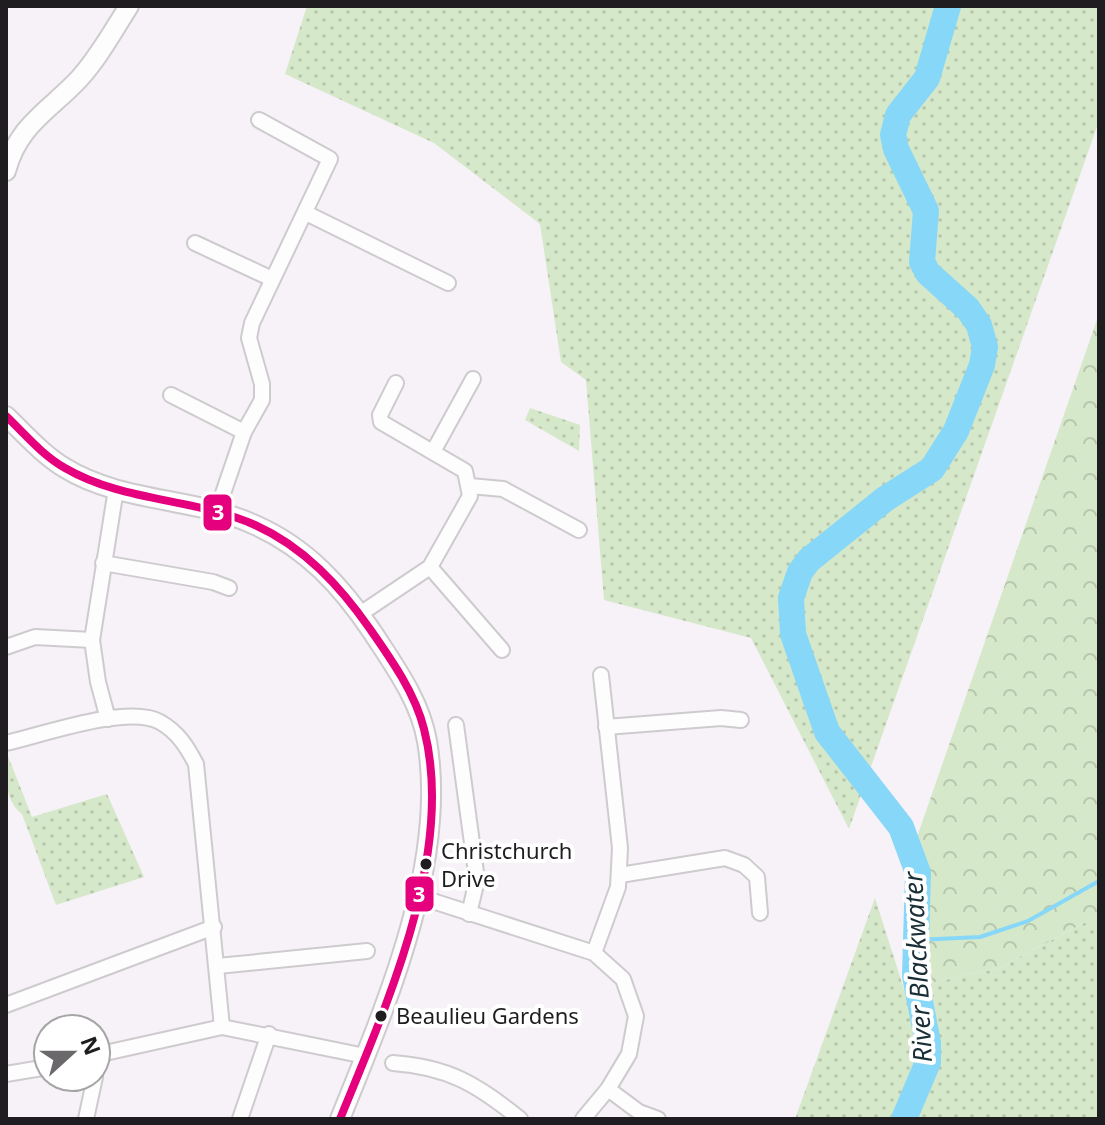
<svg xmlns="http://www.w3.org/2000/svg" width="1105" height="1125" font-family="'Noto Sans',sans-serif">
<style>
.grass{fill:url(#grass-dots)}
.forest{fill:url(#forest-crowns)}
.lines{fill:none;stroke-linecap:round;stroke-linejoin:round}
.stream{stroke:#87d7f8;stroke-width:4}
.river{stroke:#87d7f8;stroke-width:26}
.minor-casing{stroke:#cecbce;stroke-width:18}
.tertiary-casing{stroke:#cecbce;stroke-width:22}
.minor{stroke:#fefdfe;stroke-width:14}
.tertiary{stroke:#fefdfe;stroke-width:18}
.bus-1-casing{stroke:#fff;stroke-width:14}
.bus-1{stroke:#e5007d;stroke-width:8}
.bus-dot{fill:#1f1d1f;stroke:#fff;stroke-width:3}
.labels{text-anchor:middle;stroke-width:8;stroke-linejoin:round;paint-order:stroke}
.bus-label{font-size:22px;fill:#1f1d1f;stroke:#fff;text-anchor:start}
.water-label{font-size:26px;font-style:italic;fill:#1a2e37;stroke:#fff}
.line-badge{stroke:#fff;stroke-width:3}
.badge-label{font-size:22px;text-anchor:middle;font-weight:bold;fill:#fff}
</style>
<defs>
<pattern id="grass-dots" width="8" height="8" patternUnits="userSpaceOnUse" patternTransform="scale(2)"><rect width="8" height="8" fill="#d6e8ca"/><path d="M2 2h.1M6 6h.1" fill="none" stroke="#b7c7ad" stroke-width="1.8" stroke-linecap="round"/></pattern>
<pattern id="forest-crowns" width="20" height="18" patternUnits="userSpaceOnUse" patternTransform="scale(2)"><rect width="20" height="18" fill="#d6e8ca"/><path d="M2 6a3 3 0 1 1 6 0M12 15a3 3 0 1 1 6 0" fill="none" stroke="#b7c7ad"/></pattern>
</defs>
<rect width="100%" height="100%" fill="#f6f2f7"/>
<g class="grass">
<polygon points="307,6 1099,6 1099,121 849,829 751,638 604,600 586,380 561,362 540,224 434,143 285,74"/>
<polygon points="530,408 580,425 579,451 525,420"/>
<path d="M6,751L32,817L107,794L144,877L56,905L22,814C3,799 6,774 6,751Z"/>
<polygon points="875,898 904,989 999,968 1099,915 1099,1119 795,1119"/>
</g>
<polygon class="forest" points="1099,314 1099,915 999,968 904,989 923,877 910,857"/>
<g class="lines">
<polyline class="stream" points="916,940 980,937 1028,921 1099,881"/>
<polyline class="river" points="904,1119 928,1062 928,1043 915,976 918,873 901,827 827,732 793,634 791,598 800,572 809,560 885,499 932,469 956,431 982,365 985,347 979,325 968,309 928,273 922,262 926,211 896,149 893,135 898,115 927,78 948,6"/>
<defs>
<g id="minor">
<polyline points="306,213 448,283"/>
<polyline points="195,243 272,279"/>
<polyline points="171,395 244,432"/>
<polyline points="434,450 473,379"/>
<polyline points="470,486 503,489 579,530"/>
<polyline points="217,511 244,432 262,400 262,384 249,338 252,323 330,159 259,120"/>
<polyline points="103,563 213,582 229,588"/>
<polyline points="430,567 502,650"/>
<polyline points="360,614 430,567 470,496 465,471 381,422 380,415 396,383"/>
<polyline points="6,647 35,637 92,640"/>
<polyline points="108,719 98,682 92,640 116,489"/>
<polyline points="456,725 477,880 469,914"/>
<polyline points="606,727 721,718 741,720"/>
<path d="M6,743C42,735 128,704 160,722C178,732 187,747 196,764L222,1027"/>
<polyline points="620,875 725,858 744,865 757,877 760,913"/>
<polyline points="417,896 594,953 623,979 636,1016 629,1054 608,1089 583,1119"/>
<polyline points="594,953 618,887 620,848 601,675"/>
<polyline points="218,966 367,951"/>
<polyline points="6,1005 214,927"/>
<polyline points="96,1055 222,1027 365,1056"/>
<path d="M393,1063C448,1067 477,1084 520,1119"/>
<polyline points="6,1074 48,1067"/>
<polyline points="608,1089 639,1112 658,1119"/>
<polyline points="86,1119 95,1077"/>
<polyline points="240,1119 269,1034"/>
</g>
<g id="tertiary">
<path d="M6,171C18,125 49,111 79,79C99,57 113,31 129,6"/>
<path d="M6,416C25,434 42,454 65,468C122,503 195,497 255,525C307,548 342,587 373,633C395,667 420,701 427,741C448,864 385,1007 340,1119"/>
</g>
</defs>
<use href="#minor" class="minor-casing"/>
<use href="#tertiary" class="tertiary-casing"/>
<use href="#minor" class="minor"/>
<use href="#tertiary" class="tertiary"/>
<defs>
<path id="bus-1" d="M6,416C25,434 42,455 65,468C123,502 194,498 255,525C304,547 340,586 370,629C391,659 415,693 424,729C456,853 386,1006 340,1119"/>
</defs>
<use href="#bus-1" class="bus-1-casing"/>
<use href="#bus-1" class="bus-1"/>
</g>
<g class="bus-dot">
<circle cx="426" cy="864" r="7"/>
<circle cx="381" cy="1016" r="7"/>
</g>
<g class="labels">
<g class="bus-label">
<text x="441" y="859">Christchurch<tspan x="441" dy="28">Drive</tspan></text>
<text x="396" y="1024">Beaulieu Gardens</text>
</g>
<g class="water-label">
<text transform="translate(918 967) rotate(-93)" y="9">River Blackwater</text>
</g>
</g>
<g class="line-badge">
<rect x="202" y="493" width="31" height="39" rx="8" fill="#e5007d"/>
<rect x="404" y="875" width="31" height="38" rx="8" fill="#e5007d"/>
</g>
<g class="badge-label">
<text x="218" y="520">3</text>
<text x="419" y="902">3</text>
</g>
<rect width="1105" height="1125" fill="none" stroke="#1f1d1f" stroke-width="16"/>
<g transform="translate(72 1053) rotate(69)"><circle r="38" fill="#ffffff" stroke="#a5a5a5" stroke-width="2"/>
<path d="M0-6L14 30L0 20L-14 30Z" fill="#6a686b"/>
<text y="-12" font-size="22" font-weight="bold" text-anchor="middle" fill="#1f1d1f">N</text>
</g>
</svg>
